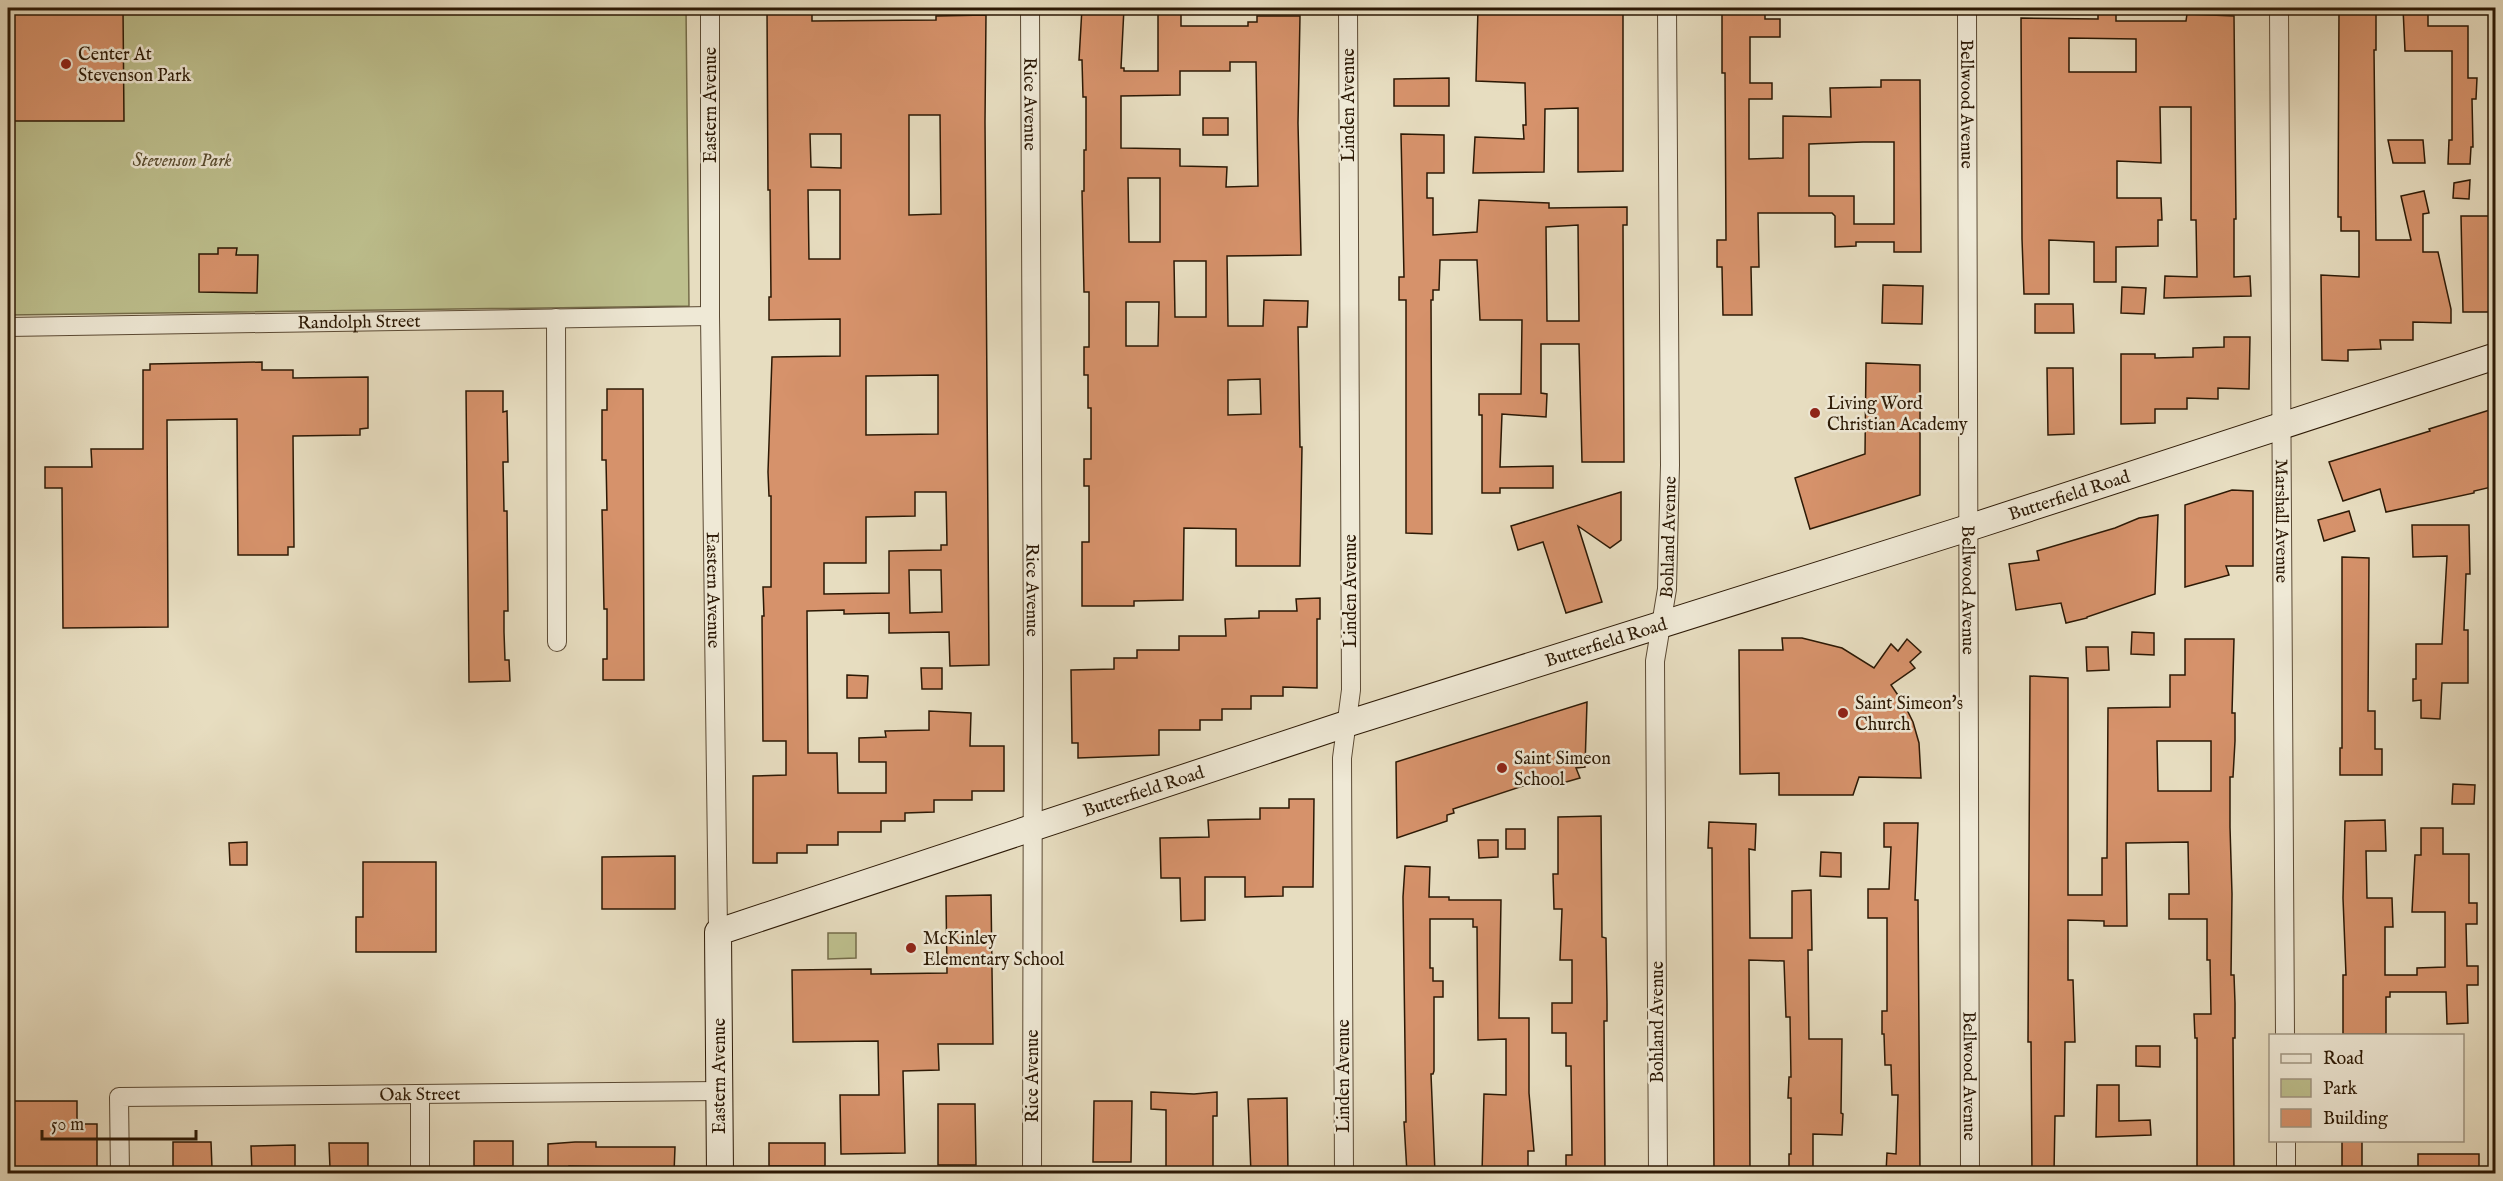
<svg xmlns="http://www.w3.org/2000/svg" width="2503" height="1181" font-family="'IM FELL English',serif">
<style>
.green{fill:#bdbf8d;stroke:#746c49;stroke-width:1.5}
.building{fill:#d6926b;stroke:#2c1905;stroke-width:1.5;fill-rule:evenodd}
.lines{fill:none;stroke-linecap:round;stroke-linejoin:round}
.street-casing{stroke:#5b4a34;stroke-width:20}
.secondary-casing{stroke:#2c1905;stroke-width:28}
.street{stroke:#efe9d6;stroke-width:18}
.secondary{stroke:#efe9d6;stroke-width:26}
.poi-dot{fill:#8f2418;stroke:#efe9d6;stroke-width:2}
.labels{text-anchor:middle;stroke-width:5;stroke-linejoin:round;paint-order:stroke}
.poi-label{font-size:18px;fill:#2c1905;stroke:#efe9d6;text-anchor:start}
.street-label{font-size:18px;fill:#2c1905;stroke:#efe9d6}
.park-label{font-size:18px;font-style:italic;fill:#584b2e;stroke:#efe9d6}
</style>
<rect width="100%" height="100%" fill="#e7ddc0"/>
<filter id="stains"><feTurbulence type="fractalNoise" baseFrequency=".00333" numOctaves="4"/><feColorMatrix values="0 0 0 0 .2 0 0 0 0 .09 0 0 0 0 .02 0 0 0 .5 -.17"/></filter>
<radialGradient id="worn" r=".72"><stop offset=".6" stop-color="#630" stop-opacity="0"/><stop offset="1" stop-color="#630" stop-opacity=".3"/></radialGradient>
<g class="green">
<polygon points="8,8 686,8 689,306 8,315"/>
<polygon points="828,933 856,933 856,958 828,959"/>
</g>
<g class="building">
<polygon points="8,8 123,8 124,121 8,121"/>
<path d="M767,8H812V21L936,20V16L986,15L985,122L989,665L950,666L949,632L889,633V613L844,614V610L807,611L808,753H837L838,793H886V762H859V738L886,737L885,731L929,730V711L971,713L970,746H1004V791H972V800H934V812L905,813V821H881V832H838V845H807V853H777V863H753V776L786,775V741H763L762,616H764L763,587H771V496H769L768,472L772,357L840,356V319L769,320V297H771L770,190H768ZM909,115H940L941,214L909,215ZM841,134V168L811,167L810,134ZM808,190H840V259H809ZM938,375V434L866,435V376ZM915,492H946L947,545H941V550L889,551V593L824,594V563H866V517L915,516ZM909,570H941L942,612L910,613Z"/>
<path d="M1082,8H1124L1121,68H1124V71H1158V8H1181V26H1248V22H1257V16H1300L1298,123L1301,255L1227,256L1228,326H1263L1264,300L1308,301L1307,327H1298L1300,447H1302L1300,566H1236V529L1184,528L1183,600L1134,601V606H1082V542H1089V486H1084V459H1091V408H1088V375H1084V347H1089V292H1084L1082,191H1084V150H1086V97H1083L1082,60H1079ZM1230,62H1256L1258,186L1226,187L1227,167L1180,166V149L1121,148V96L1180,95V71H1230ZM1128,178H1160V242H1129ZM1174,261H1206V317H1175ZM1126,302H1159L1158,346H1126ZM1260,379L1261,414L1228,415V380Z"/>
<polygon points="1478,8 1498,8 1498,13 1571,13 1571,10 1623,10 1623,171 1578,172 1578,108 1545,109 1544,172 1473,173 1475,137 1524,139 1523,125 1526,125 1525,83 1476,81"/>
<path d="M2098,8H2116V21H2186L2187,14L2234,16L2236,219H2234V277L2250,276L2251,296L2164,298L2165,276L2197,277L2196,220H2191V107H2160L2161,163L2117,161V198H2161L2162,220H2158V246L2116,247V282H2094V242L2049,240V294H2024L2022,239L2021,18L2098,19ZM2069,38L2136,39V72H2069Z"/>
<polygon points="2339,8 2376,8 2376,50 2374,50 2376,240 2411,240 2401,196 2424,191 2429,213 2423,214 2423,252 2438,252 2451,309 2451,323 2413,322 2413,340 2380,340 2381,349 2348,350 2348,361 2322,360 2321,275 2359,277 2359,231 2341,231 2341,217 2338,217"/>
<polygon points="2403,8 2428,8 2428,26 2468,26 2468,78 2477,78 2476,99 2472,99 2473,147 2471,147 2470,164 2448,164 2449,140 2452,140 2452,51 2405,51"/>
<path d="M1722,11H1765V19H1780V37H1750V83H1772V99H1749V159L1783,158V116L1831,117L1830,88L1881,87V80H1920L1921,252H1894V242H1856V246L1835,247V216L1832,213H1758L1759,267H1751L1752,315H1723L1722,267H1717V240H1726L1725,73H1722ZM1863,142H1894V224H1854V196H1809V144Z"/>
<polygon points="1449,78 1449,106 1394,106 1394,79"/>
<rect x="1203" y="118" width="25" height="17"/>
<path d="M1401,134L1444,135V173H1427V198H1433V235L1477,232L1479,200L1549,203V208L1627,207V225H1623L1624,462H1582L1579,344H1541V393L1547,394L1546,417L1502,414L1500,467L1553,466V488H1500V493H1482V415H1479V394H1521L1522,320H1480L1477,260H1440L1439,290H1433V300H1431L1432,534L1406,533V300H1399V277H1404ZM1578,225L1579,321H1547L1546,227Z"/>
<polygon points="2388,140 2423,140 2425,163 2393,163"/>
<polygon points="2470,180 2469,199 2453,198 2454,183"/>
<polygon points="2461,216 2494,216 2495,312 2463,312"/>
<polygon points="218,248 237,248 236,255 258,255 257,293 199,292 199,254 218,254"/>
<polygon points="1883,285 1923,286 1922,324 1882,323"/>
<polygon points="2122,287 2146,288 2144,314 2121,313"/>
<polygon points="2035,304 2073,304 2074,333 2035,333"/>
<polygon points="2224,337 2250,337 2249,389 2218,388 2218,399 2187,398 2187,409 2155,409 2155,423 2121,424 2121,354 2155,354 2155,358 2193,357 2193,348 2224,347"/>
<polygon points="262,362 262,370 293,370 293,378 368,377 368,428 360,429 360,435 293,436 294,547 288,547 288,555 238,555 237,419 167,420 168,627 63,628 62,488 45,488 45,467 92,467 91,449 143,449 143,370 150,370 150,364"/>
<polygon points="1866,363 1920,365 1920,495 1810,529 1795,478 1865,454"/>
<polygon points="2047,368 2073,368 2074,434 2048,435"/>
<polygon points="607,389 643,389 644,680 603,680 603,659 607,659 607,609 604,609 602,510 607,510 606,460 602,460 602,410 607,410"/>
<polygon points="466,391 503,391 503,412 507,411 508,462 503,462 504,511 507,511 508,611 504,611 504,632 505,660 509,660 510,681 469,682"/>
<polygon points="2496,408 2496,486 2474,491 2474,493 2386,512 2380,489 2343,501 2329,462 2430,431 2429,429"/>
<polygon points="2232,490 2253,491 2253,566 2226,566 2229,575 2185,587 2185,505"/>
<polygon points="1621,492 1621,540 1610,548 1578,526 1602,602 1566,613 1543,542 1518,550 1511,526"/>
<polygon points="2349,511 2355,531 2324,541 2318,520"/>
<polygon points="2158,515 2155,594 2087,617 2087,618 2066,623 2061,603 2016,610 2009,564 2039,560 2037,551 2115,528 2139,518"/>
<polygon points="2412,525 2469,525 2470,574 2466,574 2464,630 2468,630 2468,683 2442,683 2440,719 2421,718 2421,700 2413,701 2413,679 2416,679 2416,644 2442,644 2447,556 2413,557"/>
<polygon points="2342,557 2369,558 2368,711 2375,711 2375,749 2382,749 2382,775 2340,775 2340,748 2342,748"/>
<polygon points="1320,598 1320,619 1317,619 1317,688 1283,687 1283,696 1251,696 1251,709 1222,709 1222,720 1200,720 1200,730 1159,730 1159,755 1078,758 1078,743 1072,743 1071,670 1114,669 1114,658 1137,658 1137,650 1179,650 1179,636 1226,636 1225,619 1259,618 1259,611 1297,611 1296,599"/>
<polygon points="2132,632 2154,633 2154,655 2131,654"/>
<polygon points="1782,638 1802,638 1842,648 1874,668 1891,644 1898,651 1907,639 1921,652 1910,662 1915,668 1891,685 1904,704 1913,722 1919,743 1921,778 1859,777 1853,795 1779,795 1779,773 1740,774 1739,650 1783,650"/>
<path d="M2185,639H2234L2232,713H2235V741L2233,777H2230V827L2232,894L2231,975H2234L2235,1003V1038H2233L2234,1173H2197V1038H2195L2194,1014H2211L2210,960H2207V919H2169V894H2189L2188,842L2126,843L2127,926H2104V921L2068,920V980H2073L2075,1042H2065L2064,1116H2055L2054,1173H2032L2031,1042H2028L2030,676L2068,678V895H2102V858H2107L2108,708L2170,707V675H2185ZM2157,741H2211V791H2158Z"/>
<polygon points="2086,647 2108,647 2109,670 2087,671"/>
<polygon points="921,668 942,668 942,689 922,689"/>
<polygon points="847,675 868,676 867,698 847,698"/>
<polygon points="1587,702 1585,767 1576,768 1580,778 1552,786 1550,777 1453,809 1454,813 1447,815 1447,821 1397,838 1396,762"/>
<polygon points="2453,784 2475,785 2474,804 2452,804"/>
<polygon points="1289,799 1314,799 1313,887 1283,887 1283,896 1245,897 1245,877 1205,877 1205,920 1181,921 1180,878 1161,878 1160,838 1209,837 1208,820 1260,819 1260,808 1289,808"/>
<polygon points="1601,816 1602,937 1606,938 1607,1003 1607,1021 1604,1021 1605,1173 1566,1173 1566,1155 1572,1155 1571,1066 1566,1066 1566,1033 1552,1033 1552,1003 1572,1003 1572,960 1560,960 1562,909 1554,909 1553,874 1558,874 1558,817"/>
<polygon points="2385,820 2386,851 2366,851 2367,898 2392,898 2393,927 2385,927 2385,975 2417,975 2417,968 2445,967 2445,912 2412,912 2415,855 2421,855 2421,828 2443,828 2443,854 2469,854 2469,903 2477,903 2477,924 2466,924 2467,966 2478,966 2478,985 2467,985 2468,1023 2447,1024 2446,992 2390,992 2390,997 2386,997 2386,1034 2343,1034 2343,975 2346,975 2343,898 2345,821"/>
<polygon points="1709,822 1756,824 1755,850 1749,849 1750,938 1792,938 1792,891 1811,890 1812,950 1808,950 1809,1039 1842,1039 1841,1113 1843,1114 1842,1135 1813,1134 1813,1173 1789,1173 1789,1154 1791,1154 1791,1098 1788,1098 1789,1077 1791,1077 1790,1017 1786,1017 1784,961 1749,960 1750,1173 1714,1173 1712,848 1708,848"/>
<polygon points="1884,823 1918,823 1915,900 1918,900 1920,1173 1886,1173 1887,1153 1896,1154 1898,1095 1892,1095 1891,1065 1885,1065 1884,1034 1882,1034 1882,1011 1887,1011 1887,918 1868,918 1868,889 1889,889 1891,847 1884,847"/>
<rect x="1506" y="829" width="19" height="20"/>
<polygon points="1478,840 1498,840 1498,857 1479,858"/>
<polygon points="247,842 247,865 230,865 229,843"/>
<polygon points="1821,852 1841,853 1841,877 1820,876"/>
<polygon points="675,856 675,909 602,909 602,857"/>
<polygon points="363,862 436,862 436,952 356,952 356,917 363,917"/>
<polygon points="1405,866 1430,867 1429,897 1449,897 1449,900 1501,900 1499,1018 1529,1018 1529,1093 1534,1151 1528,1151 1528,1173 1482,1173 1484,1094 1506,1095 1506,1039 1478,1040 1477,927 1473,927 1473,919 1430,919 1430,968 1433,968 1433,981 1443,981 1443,997 1434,997 1434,1071 1433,1074 1431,1074 1435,1173 1407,1173 1404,1122 1406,1122 1403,897"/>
<polygon points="991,895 993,1044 938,1044 939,1070 903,1071 905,1153 841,1154 840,1095 879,1095 878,1041 793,1042 792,970 871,969 871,974 947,973 946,896"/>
<polygon points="2136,1046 2160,1046 2160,1067 2136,1066"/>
<polygon points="2097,1085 2119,1085 2119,1121 2150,1120 2151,1135 2096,1137"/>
<polygon points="1151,1092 1194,1094 1217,1092 1217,1116 1213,1116 1213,1173 1166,1173 1166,1110 1151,1109"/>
<polygon points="1287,1098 1288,1173 1251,1173 1248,1099"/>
<polygon points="8,1101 77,1101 77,1124 97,1124 97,1173 8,1173"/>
<polygon points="1094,1101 1132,1101 1131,1162 1093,1162"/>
<polygon points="938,1104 975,1104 976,1165 938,1165"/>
<rect x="2342" y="1140" width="20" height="33"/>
<rect x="474" y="1141" width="39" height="25"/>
<polygon points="173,1142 211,1142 212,1168 173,1168"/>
<polygon points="575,1142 596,1142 596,1147 675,1147 674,1173 616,1173 616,1167 569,1166 569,1173 548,1173 548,1144"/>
<polygon points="329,1143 368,1143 368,1167 330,1168"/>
<rect x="769" y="1143" width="56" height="23"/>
<polygon points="295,1145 295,1173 252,1173 251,1146"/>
<polygon points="2418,1154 2479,1154 2479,1169 2467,1169 2467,1173 2447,1173 2447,1170 2418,1170"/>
</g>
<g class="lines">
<defs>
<g id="street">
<path id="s1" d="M710,8V316L718,932"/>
<path id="s2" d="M1030,8L1033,671L1032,1174"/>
<path id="s3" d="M1967,8L1970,1174"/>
<path id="s4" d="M2279,8L2285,1036"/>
<polyline points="556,318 557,642"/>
<path id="s5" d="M8,327L710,316"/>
<polyline points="420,1094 420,1174"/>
<polyline points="2286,1140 2286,1174"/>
<path id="s6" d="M120,1174L119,1097L719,1091"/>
<polyline points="1344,1174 1342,758 1351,690 1348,8"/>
<path id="s7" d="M1658,1174L1655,661L1667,589L1670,465L1667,8"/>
</g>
<g id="secondary">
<path id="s8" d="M720,1174L718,932L1346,724L1968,528L2496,356"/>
</g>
</defs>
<use href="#street" class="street-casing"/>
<use href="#secondary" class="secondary-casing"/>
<use href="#street" class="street"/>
<use href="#secondary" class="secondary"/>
</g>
<g class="poi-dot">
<circle cx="66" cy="64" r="6"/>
<circle cx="1815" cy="413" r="6"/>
<circle cx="1843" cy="713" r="6"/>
<circle cx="1502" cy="768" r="6"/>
<circle cx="911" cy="948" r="6"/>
</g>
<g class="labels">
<g class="poi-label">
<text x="78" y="60">Center At<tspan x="78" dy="21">Stevenson Park</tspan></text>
<text x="1827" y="409">Living Word<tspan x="1827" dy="21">Christian Academy</tspan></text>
<text x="1855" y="709">Saint Simeon's<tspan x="1855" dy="21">Church</tspan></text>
<text x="1514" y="764">Saint Simeon<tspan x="1514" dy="21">School</tspan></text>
<text x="923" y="944">McKinley<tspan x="923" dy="21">Elementary School</tspan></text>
</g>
<g class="street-label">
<text transform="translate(710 105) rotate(-90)" y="6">Eastern Avenue</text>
<text dy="6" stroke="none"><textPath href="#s2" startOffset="96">Rice Avenue</textPath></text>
<text transform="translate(1348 105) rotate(-90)" y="6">Linden Avenue</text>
<text dy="6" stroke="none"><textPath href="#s3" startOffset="96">Bellwood Avenue</textPath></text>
<text dy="6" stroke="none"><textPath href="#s5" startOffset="351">Randolph Street</textPath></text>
<text dy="6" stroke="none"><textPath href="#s8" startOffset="1662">Butterfield Road</textPath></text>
<text dy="6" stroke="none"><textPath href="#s4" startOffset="513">Marshall Avenue</textPath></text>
<text dy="6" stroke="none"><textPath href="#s7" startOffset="638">Bohland Avenue</textPath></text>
<text dy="6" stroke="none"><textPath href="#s1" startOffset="582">Eastern Avenue</textPath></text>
<text dy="6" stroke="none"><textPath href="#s2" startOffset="582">Rice Avenue</textPath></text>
<text transform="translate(1350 591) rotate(-90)" y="6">Linden Avenue</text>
<text dy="6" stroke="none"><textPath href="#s3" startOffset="582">Bellwood Avenue</textPath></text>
<text dy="6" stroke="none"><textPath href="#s8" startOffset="1176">Butterfield Road</textPath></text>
<text dy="6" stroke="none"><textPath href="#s8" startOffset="690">Butterfield Road</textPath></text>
<text transform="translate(1657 1022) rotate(-90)" y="6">Bohland Avenue</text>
<text transform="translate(719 1076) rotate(-90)" y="6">Eastern Avenue</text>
<text transform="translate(1032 1076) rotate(-90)" y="6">Rice Avenue</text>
<text transform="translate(1343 1076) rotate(-90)" y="6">Linden Avenue</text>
<text dy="6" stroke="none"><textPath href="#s3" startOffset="1068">Bellwood Avenue</textPath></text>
<text dy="6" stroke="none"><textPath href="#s6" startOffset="378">Oak Street</textPath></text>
</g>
<g class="park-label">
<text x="182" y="166">Stevenson Park</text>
</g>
</g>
<rect width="2503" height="1181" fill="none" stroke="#e7ddc0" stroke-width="30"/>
<rect x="9" y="9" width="2485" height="1163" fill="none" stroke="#2c1905" stroke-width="3"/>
<rect x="15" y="15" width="2473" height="1151" fill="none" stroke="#2c1905" stroke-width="1.5"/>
<rect x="2269" y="1034" width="195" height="108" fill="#efe9d6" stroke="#a19682" stroke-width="1.5"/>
<rect x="2281" y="1054" width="30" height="9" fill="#efe9d6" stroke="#a19682" stroke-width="1.5"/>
<text x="2323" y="1064" font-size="18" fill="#2c1905">Road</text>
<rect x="2281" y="1079" width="30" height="18" fill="#bdbf8d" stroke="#a19682" stroke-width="1.5"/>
<text x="2323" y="1094" font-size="18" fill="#2c1905">Park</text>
<rect x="2281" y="1109" width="30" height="18" fill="#d6926b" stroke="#a19682" stroke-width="1.5"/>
<text x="2323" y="1124" font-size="18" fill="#2c1905">Building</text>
<path d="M42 1130v9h154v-9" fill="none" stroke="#2c1905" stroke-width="3"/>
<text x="51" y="1130" font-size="18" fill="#2c1905" stroke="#efe9d6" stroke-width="4.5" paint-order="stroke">50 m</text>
<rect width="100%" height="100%" filter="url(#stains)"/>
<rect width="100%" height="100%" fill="url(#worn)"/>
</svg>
